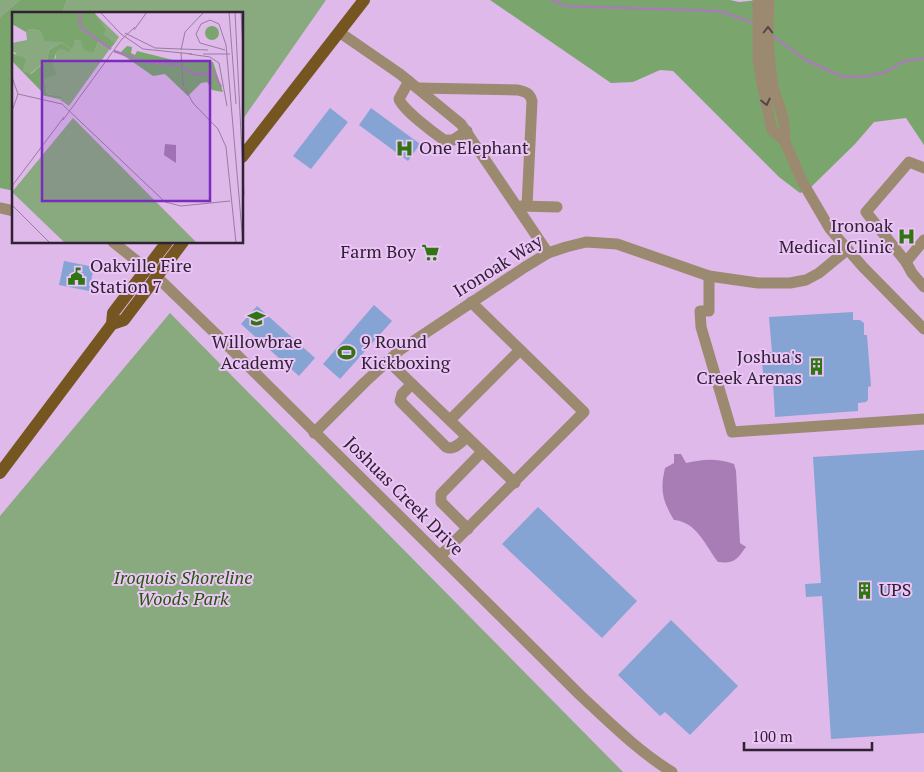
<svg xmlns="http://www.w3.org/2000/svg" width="924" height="772" font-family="'PT Serif',serif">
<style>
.green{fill:#89aa7f}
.forest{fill:#7aa66d}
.water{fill:#a87db5}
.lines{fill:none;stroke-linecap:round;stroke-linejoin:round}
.stream{stroke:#a87db5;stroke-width:2.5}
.building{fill:#85a4d3}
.minor{stroke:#9b8a70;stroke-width:11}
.major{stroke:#755621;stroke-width:12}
.oneway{stroke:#554649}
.labels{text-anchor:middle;stroke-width:4;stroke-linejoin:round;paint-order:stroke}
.poi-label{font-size:18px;fill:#302234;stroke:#ebc5f6;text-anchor:start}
.street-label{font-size:18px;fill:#302234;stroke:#ebc5f6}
.park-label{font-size:18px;font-style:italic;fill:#205803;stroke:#ebc5f6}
.inset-river{fill:none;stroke:#a87db5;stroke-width:2.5}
.inset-road{fill:none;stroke:#987da1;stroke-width:1}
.view{fill:#7b2cbf;fill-opacity:0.15;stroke:#7b2cbf;stroke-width:2.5}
.inset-edge{fill:none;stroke:#302234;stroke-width:2.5}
</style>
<rect width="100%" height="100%" fill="#deb9e9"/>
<g class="green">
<polygon points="0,0 20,0 0,17"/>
<polygon points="67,0 326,0 243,119 242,14 62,14"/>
<polygon points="170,313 623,772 0,772 0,516"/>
</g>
<g class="forest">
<polygon points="20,0 67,0 62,14 14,14 14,96 12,97 14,109 14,191 0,188 0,17"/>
<polygon points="490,0 730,0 739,2 759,0 924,0 924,145 906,118 874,122 855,144 809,189 800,193 779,177 673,71 660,70 633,82 611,83"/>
</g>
<path class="water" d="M674,454H681L686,463C703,459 717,458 734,464L736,471L740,543L746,547C737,559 735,564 718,562C705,545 697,522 674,520C662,500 660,490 665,468L674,463Z"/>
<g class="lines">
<g class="stream">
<polyline points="552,0 566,6 719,11 754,23"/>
<polyline points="773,36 806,60 843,77 867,76 886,72 902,62 924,58"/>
</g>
</g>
<g class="building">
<polygon points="330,108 348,122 311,169 293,156"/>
<polygon points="371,108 420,144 408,161 359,125"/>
<polygon points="64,261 94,267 89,291 59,285"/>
<polygon points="374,305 392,321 340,379 323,364"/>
<polygon points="257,306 315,358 299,376 241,324"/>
<polygon points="853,312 853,320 860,320 864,323 864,335 867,335 871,386 868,387 868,400 866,402 858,403 858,411 775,417 773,382 764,383 761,352 772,352 769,317"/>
<polygon points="924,450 924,733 831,739 822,596 806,597 805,584 821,583 813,457"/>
<polygon points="538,507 637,601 602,638 502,544"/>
<polygon points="671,620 738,686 690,735 665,712 660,716 618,675"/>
</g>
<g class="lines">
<g class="minor">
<polyline points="758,0 758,59 762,84 772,130 784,140 803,183 830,229 863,267 924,329"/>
<path d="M769,0C767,29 768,57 773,86C778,107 787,118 784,140"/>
<polyline points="339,32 400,74 461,124 548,253"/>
<path d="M409,81L399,99C403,110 434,133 444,140H453L467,131"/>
<path d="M417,88L518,90C526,92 530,93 532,101L527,206"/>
<polyline points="521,206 557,207"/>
<polyline points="0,208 14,211"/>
<polyline points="924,240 906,262 912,273 924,287"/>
<path d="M113,242L157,277L219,337L580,695C609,722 638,751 672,772"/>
<polyline points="906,262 866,212 909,162 924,168"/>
<polyline points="709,276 709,311 700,311 701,327 732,432 924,419"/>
<polyline points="388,361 515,483"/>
<path d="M412,384L402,394L400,401L446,447C454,451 461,442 467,437"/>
<polyline points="450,420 520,350"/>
<polyline points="314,433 365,382 400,350 525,267 548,253 566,247 586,242 617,244 709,276 758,283 790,283 806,280 819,273 847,250"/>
<polyline points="468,529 441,502 441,494 482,452"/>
<polyline points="440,556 584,412 471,302"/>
</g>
<g class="major">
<polyline points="242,157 364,0"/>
<polyline points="112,324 124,320 183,242"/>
<polyline points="0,473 112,324 113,313 167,242"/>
</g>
</g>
<defs><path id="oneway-chevron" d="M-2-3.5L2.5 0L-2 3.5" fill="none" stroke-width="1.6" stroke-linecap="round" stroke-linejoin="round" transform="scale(1.25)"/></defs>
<g class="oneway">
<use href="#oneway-chevron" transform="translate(768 30) rotate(-90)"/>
<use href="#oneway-chevron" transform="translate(766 102) rotate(77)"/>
</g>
<defs>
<symbol id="hospital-bare" viewBox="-9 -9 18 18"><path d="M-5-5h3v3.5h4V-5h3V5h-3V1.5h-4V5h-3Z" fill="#317412" stroke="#ebc5f6" stroke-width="2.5" paint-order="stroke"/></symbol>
<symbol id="supermarket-bare" viewBox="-9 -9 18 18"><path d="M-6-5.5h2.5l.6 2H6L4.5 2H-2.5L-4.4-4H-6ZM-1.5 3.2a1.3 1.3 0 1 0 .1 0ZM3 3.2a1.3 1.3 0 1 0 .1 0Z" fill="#317412" stroke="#ebc5f6" stroke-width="2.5" paint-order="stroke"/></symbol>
<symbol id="civic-bare" viewBox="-9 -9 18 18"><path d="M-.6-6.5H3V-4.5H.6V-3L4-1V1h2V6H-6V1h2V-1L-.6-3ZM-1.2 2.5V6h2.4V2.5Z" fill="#317412" stroke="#ebc5f6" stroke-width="2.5" paint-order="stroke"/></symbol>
<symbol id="school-bare" viewBox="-9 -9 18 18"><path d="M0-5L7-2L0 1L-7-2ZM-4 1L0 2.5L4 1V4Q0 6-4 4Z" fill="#317412" stroke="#ebc5f6" stroke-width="2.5" paint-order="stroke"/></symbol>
<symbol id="stadium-bare" viewBox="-9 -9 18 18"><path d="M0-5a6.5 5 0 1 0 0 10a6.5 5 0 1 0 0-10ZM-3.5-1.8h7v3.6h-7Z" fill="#317412" stroke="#ebc5f6" stroke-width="2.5" paint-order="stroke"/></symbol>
<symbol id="building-bare" viewBox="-9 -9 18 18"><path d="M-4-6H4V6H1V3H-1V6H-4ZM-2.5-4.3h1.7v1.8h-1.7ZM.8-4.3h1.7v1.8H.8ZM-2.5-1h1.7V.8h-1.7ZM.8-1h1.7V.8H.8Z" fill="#317412" stroke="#ebc5f6" stroke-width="2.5" paint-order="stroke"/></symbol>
</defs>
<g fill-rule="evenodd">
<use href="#hospital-bare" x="392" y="136" width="25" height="25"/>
<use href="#hospital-bare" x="894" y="224" width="25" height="25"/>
<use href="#supermarket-bare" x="418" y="240" width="25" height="25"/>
<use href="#civic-bare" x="64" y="264" width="25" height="25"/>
<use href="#school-bare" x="244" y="306" width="25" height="25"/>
<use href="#stadium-bare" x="334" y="340" width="25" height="25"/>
<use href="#building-bare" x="804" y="354" width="25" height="25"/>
<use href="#building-bare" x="852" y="578" width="25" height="25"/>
</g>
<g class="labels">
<g class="poi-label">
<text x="419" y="154">One Elephant</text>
<text x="893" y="232" text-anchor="end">Ironoak<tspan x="893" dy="21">Medical Clinic</tspan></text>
<text x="416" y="258" text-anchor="end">Farm Boy</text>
<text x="90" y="272">Oakville Fire<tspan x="90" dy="21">Station 7</tspan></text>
<text x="257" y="348" text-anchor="middle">Willowbrae<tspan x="257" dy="21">Academy</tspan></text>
<text x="361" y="348">9 Round<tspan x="361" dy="21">Kickboxing</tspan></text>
<text x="802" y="363" text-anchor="end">Joshua's<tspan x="802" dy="21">Creek Arenas</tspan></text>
<text x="879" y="596">UPS</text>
</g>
<g class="street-label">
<text transform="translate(498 266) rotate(-32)" y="6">Ironoak Way</text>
<text transform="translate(404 496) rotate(45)" y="6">Joshuas Creek Drive</text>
</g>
<g class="park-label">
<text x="183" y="584">Iroquois Shoreline<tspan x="183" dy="21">Woods Park</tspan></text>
</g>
</g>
<g transform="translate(12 12)">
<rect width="231" height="231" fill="#deb9e9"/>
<path d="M83,2L107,25L103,31L90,22L95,18ZM18,17L28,19L32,29L68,28L82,41L86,30L97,38L57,94L47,87L52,85L35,82L33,67L44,45L43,40L49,37V31L37,38L35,48L18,62L11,58L3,40L0,41V31L15,28L14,20ZM61,106L169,215L185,231H53L0,180Z" fill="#89aa7f"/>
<path d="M0,0H82L95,18L91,22L103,31L97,38L86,30L82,41L72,38L68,28H63L60,37L50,30L32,29L28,19L18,17L14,20L0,12ZM193 21a7 7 0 1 1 14 0a7 7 0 1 1-14 0ZM49,31L58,37L57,40L49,37L44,40L41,54L45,62L33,67L35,82L53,85L47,87L29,83L30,80L0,49V41L14,47L11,58L19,62L35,48L37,38ZM115,34L120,35L119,41L123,43L125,39L165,49L196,48L201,50L211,80L200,78L195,70L189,71L176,84L153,62L141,64L108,41Z" fill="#7aa66d"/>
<path d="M153,132L164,133V151L152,143Z" fill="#a87db5"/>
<path class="inset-river" d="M68,0V15L99,37M102,39L133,50L168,53M171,56L184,63L201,60L209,75"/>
<path class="inset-road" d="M88,0L109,22L131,37L180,42M217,0L224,92M223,0L232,183M229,0L232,57M122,18L135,0M113,21L143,36L196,38M169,38L173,20L192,0M213,38L188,31L184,22L189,12L198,8L207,12L214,33L231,231M169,40L171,73L181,91L206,117L214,135L224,231M177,42L198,45L207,51L215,94M191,42H218M0,65L6,82L0,99M6,82L50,92L153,190L169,194L218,189M51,108L110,27L123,15M0,174L52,105M0,193L38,231"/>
<path class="view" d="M30,49H198V189H30Z"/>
<rect width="231" height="231" class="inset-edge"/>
</g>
<path d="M744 742v8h128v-8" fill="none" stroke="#302234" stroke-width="2.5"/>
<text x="752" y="742" font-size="15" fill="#302234" stroke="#ebc5f6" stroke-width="4" paint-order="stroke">100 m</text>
</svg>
